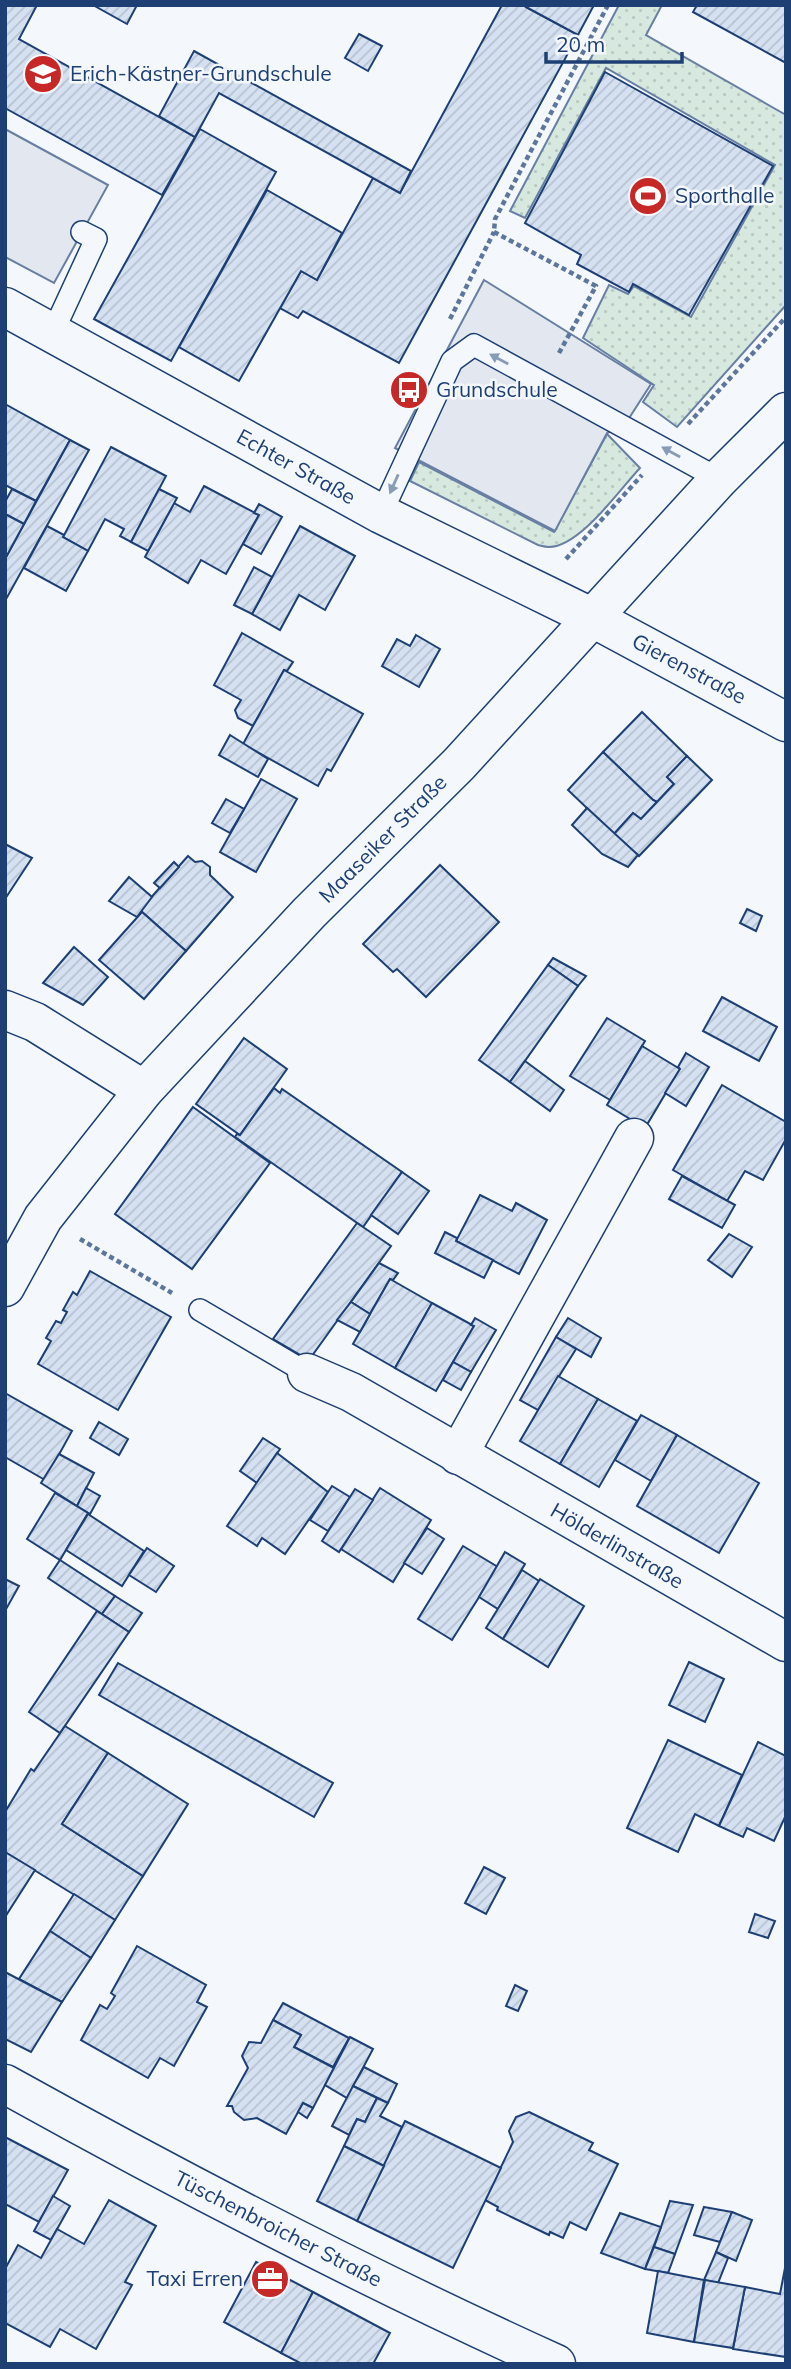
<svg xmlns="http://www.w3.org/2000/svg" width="791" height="2369" font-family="Mulish,sans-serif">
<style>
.grass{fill:url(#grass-dots);stroke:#687fa3;stroke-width:2}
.parking{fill:#e3e8f0;stroke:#687fa3;stroke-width:2}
.building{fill:url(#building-hatch);stroke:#1d3f73;stroke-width:2}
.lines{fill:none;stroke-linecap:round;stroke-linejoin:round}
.lane-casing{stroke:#1d3f73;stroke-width:24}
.street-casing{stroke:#1d3f73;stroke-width:41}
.secondary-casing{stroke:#1d3f73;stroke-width:41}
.path{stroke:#5e769c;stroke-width:4.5;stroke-dasharray:5 3.5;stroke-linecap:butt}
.lane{stroke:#f4f7fb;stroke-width:21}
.street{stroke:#f4f7fb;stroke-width:38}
.secondary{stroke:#f4f7fb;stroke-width:38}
.oneway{fill:#889bb7}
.labels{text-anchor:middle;stroke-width:5;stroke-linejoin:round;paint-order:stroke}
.poi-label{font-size:21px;fill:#1d3f73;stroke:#f4f7fb;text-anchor:start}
.street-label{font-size:21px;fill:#1d3f73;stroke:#f4f7fb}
</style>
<defs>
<pattern id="grass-dots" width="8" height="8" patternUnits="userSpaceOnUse" patternTransform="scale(1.75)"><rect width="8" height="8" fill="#d7e8df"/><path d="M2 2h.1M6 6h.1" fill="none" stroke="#b8c8c3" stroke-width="1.8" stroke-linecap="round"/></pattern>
<pattern id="building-hatch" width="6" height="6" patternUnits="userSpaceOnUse" patternTransform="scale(1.75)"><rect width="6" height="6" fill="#d5e0f0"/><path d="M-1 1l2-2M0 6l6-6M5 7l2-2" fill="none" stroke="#b6c1d1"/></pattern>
</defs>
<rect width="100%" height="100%" fill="#f4f7fb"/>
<g class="grass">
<polygon points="619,5 662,5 646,35 786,115 786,305 677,427 643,402 654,385 583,338 609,285 628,294 634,286 691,317 775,165 606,68 525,218 510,211"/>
<path d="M607,434L640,468C620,489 580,547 549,547C545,547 542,546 538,545L410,481L419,462L554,532Z"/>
</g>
<g class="parking">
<polygon points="5,129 108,185 54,283 5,257"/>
<polygon points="484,280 651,384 624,426 607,433 555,531 395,448"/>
</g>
<g class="building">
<polygon points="7,5 37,5 19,39 195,137 162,195 5,108 5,9"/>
<polygon points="93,5 137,5 127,24"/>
<polygon points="502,5 527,5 526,7 578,35 399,363 303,311 298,318 280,308 301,271 317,280 373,178 400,193"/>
<polygon points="527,5 594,5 578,35 526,7"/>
<polygon points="697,5 786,5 786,63 693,12"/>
<polygon points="359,34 382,46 368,71 345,58"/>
<polygon points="194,51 411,171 400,193 219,93 195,137 159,116"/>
<polygon points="605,72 773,166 689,315 633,284 629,292 577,264 581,255 525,223"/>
<polygon points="200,129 276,172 171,361 94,319"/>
<polygon points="267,190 342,233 317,280 301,271 239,381 179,347"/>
<polygon points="5,404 70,440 36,501 5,485"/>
<polygon points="70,440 89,450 5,601 5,559"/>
<polygon points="111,447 166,476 131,542 120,536 124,529 105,519 88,551 63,537"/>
<polygon points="204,486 259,515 226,574 201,560 188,583 145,557 174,503 190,512"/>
<polygon points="12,489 36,501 24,524 5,514 5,502"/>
<polygon points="159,489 177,498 148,551 131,542"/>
<polygon points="259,504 282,517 261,554 243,544 259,515 254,513"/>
<polygon points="5,514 24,524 5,559"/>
<polygon points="47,526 64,535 63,537 88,551 66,591 24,568"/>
<polygon points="300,526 355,556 325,610 299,595 280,630 252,614"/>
<polygon points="254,567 272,577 252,614 234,605"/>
<polygon points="242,633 293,662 287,671 284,670 253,726 238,718 235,710 241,700 214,685"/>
<polygon points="416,635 440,649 419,687 382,666 397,639 410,646"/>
<polygon points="284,670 363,714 331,771 327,769 318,786 243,744"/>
<polygon points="642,712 687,756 667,777 674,784 657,802 653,800 603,752"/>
<polygon points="230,735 268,759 258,777 219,755"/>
<polygon points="603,752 653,800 657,802 641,819 633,813 614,834 568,790"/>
<polygon points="687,756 712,780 639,856 614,834 633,813 641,819 657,802 674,784 667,777"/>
<polygon points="261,779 297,799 256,872 220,852"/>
<polygon points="226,799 244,809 230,833 212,823"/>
<polygon points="587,808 638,855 628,867 602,854 572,825"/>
<polygon points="5,844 32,858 5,899"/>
<polygon points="188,856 195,862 202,861 210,867 210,875 233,897 186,951 140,910"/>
<polygon points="174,862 179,867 160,888 154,883"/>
<polygon points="440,865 499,922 426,997 397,969 393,972 363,944"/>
<polygon points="129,877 152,897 137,917 109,901"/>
<polygon points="747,909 762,916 756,931 740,923"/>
<polygon points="142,912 186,951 144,999 99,960"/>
<polygon points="74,947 108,977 83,1005 43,983"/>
<polygon points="553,958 586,976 578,986 548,965"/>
<polygon points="548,965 578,986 510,1082 479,1060"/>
<polygon points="722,997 777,1027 759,1061 703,1031"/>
<polygon points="607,1018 645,1041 610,1100 570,1076"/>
<polygon points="244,1038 287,1069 240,1135 196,1104"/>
<polygon points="642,1046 680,1069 645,1128 607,1105"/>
<polygon points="686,1053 709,1067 686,1106 665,1093 680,1069 678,1067"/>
<polygon points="525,1061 564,1090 550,1111 510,1082"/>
<polygon points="722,1085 786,1122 786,1139 763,1180 745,1171 727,1201 673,1170"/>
<polygon points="274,1088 280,1093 282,1089 402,1172 363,1227 235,1137 237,1134 240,1135"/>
<polygon points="193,1107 270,1163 192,1269 115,1214"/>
<polygon points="402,1172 429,1191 398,1234 371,1215"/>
<polygon points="682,1176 735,1205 722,1228 669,1199"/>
<polygon points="480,1195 512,1211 516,1203 547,1220 519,1274 456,1241"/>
<polygon points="357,1223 391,1246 309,1360 273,1339"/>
<polygon points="445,1232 457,1238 456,1241 493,1260 484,1278 435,1253"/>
<polygon points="729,1234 752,1247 732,1277 708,1260"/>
<polygon points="379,1263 398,1273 393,1280 390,1279 370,1314 351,1302"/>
<polygon points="90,1271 171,1317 118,1410 38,1364 51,1341 46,1338 56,1321 61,1323 67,1312 63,1310 73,1292 77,1295"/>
<polygon points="390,1279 432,1303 395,1368 353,1344"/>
<polygon points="351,1302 370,1314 360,1332 337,1320"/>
<polygon points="432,1303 474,1326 436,1391 395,1368"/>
<polygon points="475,1318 496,1330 471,1372 453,1362 474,1326 471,1325"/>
<polygon points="568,1318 601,1338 591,1357 556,1337"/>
<polygon points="556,1337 576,1349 538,1410 520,1400"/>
<polygon points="453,1362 471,1372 461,1390 443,1380"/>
<polygon points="558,1376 598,1399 560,1464 520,1441"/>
<polygon points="5,1393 72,1431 45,1480 5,1457"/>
<polygon points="598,1399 637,1421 599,1487 560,1464"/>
<polygon points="641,1415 677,1435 651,1481 615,1460"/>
<polygon points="99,1422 128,1439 119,1455 90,1438"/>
<polygon points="677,1435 759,1483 719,1553 637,1506"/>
<polygon points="263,1438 280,1449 257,1483 240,1471"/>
<polygon points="277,1453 328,1492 285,1554 262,1538 257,1546 227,1526"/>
<polygon points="59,1454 94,1473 77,1506 41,1483"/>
<polygon points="332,1486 350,1497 328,1531 310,1520"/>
<polygon points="86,1488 100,1496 90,1514 77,1506"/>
<polygon points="380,1488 431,1520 393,1582 341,1549"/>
<polygon points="355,1489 373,1500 339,1552 322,1541"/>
<polygon points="55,1493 88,1513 60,1560 27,1539"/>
<polygon points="88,1514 144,1551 122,1586 66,1550"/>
<polygon points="427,1528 444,1539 422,1574 404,1563"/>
<polygon points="463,1546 498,1567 452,1640 418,1619"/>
<polygon points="147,1548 174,1566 156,1592 129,1575"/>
<polygon points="505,1552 525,1564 498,1609 479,1597"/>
<polygon points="60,1560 115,1596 102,1614 48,1578"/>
<polygon points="522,1570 539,1581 503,1639 486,1628"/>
<polygon points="5,1579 19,1586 5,1611"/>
<polygon points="540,1579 584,1606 548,1667 503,1639"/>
<polygon points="115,1596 142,1613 129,1632 102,1614"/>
<polygon points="97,1611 129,1632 60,1733 29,1712"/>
<polygon points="689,1662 724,1679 705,1722 669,1705"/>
<polygon points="118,1663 333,1783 314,1817 99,1695"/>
<polygon points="65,1726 108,1753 62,1824 143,1876 115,1920 5,1852 5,1812 31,1769 34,1771"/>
<polygon points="668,1740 742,1775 719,1826 695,1814 678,1852 627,1828"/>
<polygon points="758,1742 786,1756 786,1815 774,1841 747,1828 743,1837 719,1826"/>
<polygon points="108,1753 188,1804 143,1876 62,1824"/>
<polygon points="5,1852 35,1870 5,1917"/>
<polygon points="484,1867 505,1878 486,1914 465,1903"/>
<polygon points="74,1894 115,1920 91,1958 50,1931"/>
<polygon points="755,1914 775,1921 768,1938 749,1932"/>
<polygon points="50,1931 91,1958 62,2002 19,1979"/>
<polygon points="137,1946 206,1985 197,2002 207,2007 174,2066 160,2058 148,2078 81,2040 100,2005 107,2009 115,1996 111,1993"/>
<polygon points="5,1972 62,2002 31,2052 5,2039"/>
<polygon points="515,1985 527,1991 518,2011 506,2006"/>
<polygon points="283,2003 349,2038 333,2067 294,2047 301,2035 273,2020"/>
<polygon points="273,2020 301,2035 294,2047 334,2068 313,2108 303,2103 286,2134 257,2118 244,2120 234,2112 232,2106 227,2106 248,2068 242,2056 249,2042 261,2043"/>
<polygon points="350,2037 373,2049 347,2098 325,2085"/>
<polygon points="364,2067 397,2084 388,2103 353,2086"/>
<polygon points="353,2086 377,2098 365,2122 357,2119 349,2135 332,2126"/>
<polygon points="377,2098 388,2103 380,2116 402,2127 384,2166 344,2146 357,2119 365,2122"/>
<polygon points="303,2103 313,2108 307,2118 298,2112"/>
<polygon points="529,2112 593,2143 589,2150 618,2164 586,2230 570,2222 563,2238 550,2232 549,2235 497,2210 498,2207 485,2200 513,2142 509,2131 516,2117"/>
<polygon points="405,2121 501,2168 453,2268 357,2221"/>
<polygon points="5,2137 68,2170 39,2222 5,2204"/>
<polygon points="344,2146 384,2166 357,2221 317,2201"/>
<polygon points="53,2196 70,2206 51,2240 34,2231"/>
<polygon points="109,2200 156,2226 125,2282 132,2285 96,2349 60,2329 50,2347 5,2323 5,2269 18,2245 41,2258 57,2229 84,2244"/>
<polygon points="670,2201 693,2205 675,2254 654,2247"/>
<polygon points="704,2207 732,2212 720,2242 694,2235"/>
<polygon points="732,2212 752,2220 736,2261 716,2252"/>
<polygon points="620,2213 661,2227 645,2269 601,2253"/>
<polygon points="654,2247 675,2254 668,2273 645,2269"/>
<polygon points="716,2252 728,2258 718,2283 704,2280"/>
<polygon points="256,2262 313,2292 281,2353 224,2322"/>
<polygon points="785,2268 786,2357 733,2349 745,2287 780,2294"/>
<polygon points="658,2271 704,2280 694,2342 647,2333"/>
<polygon points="705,2280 745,2287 733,2348 694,2342"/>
<polygon points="313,2292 390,2333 373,2364 302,2364 281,2353"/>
</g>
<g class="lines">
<defs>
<g id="lane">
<polyline points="53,332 96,239 82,232"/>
<polyline points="381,514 452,361 474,345 719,479"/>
<polyline points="200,1310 307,1373"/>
</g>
<g id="street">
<polyline points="5,307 381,514 591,617 786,722"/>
<polyline points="307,1373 351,1392 786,1642"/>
<polyline points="458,1455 634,1138"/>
<path d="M5,2084C185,2184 368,2279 556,2364"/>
</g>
<g id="secondary">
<polyline points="5,1010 35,1022 144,1090"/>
<polyline points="5,1287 43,1218 144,1090 309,913 459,764 719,479 786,412"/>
</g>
</defs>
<use href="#lane" class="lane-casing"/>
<use href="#street" class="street-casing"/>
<use href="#secondary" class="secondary-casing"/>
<g class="path">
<polyline points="450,319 494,232"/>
<polyline points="559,353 596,286 494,232 495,219 608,5"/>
<polyline points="688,424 786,317"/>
<polyline points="566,559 642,475"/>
<polyline points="80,1239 172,1293"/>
</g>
<use href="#lane" class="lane"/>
<use href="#street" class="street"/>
<use href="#secondary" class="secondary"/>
</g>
<defs><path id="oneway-solid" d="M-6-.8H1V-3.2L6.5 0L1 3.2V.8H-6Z" transform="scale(1.75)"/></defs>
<g class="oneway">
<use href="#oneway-solid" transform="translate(499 359) rotate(-152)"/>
<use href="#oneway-solid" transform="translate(671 452) rotate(-151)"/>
<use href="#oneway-solid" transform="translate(394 484) rotate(114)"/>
</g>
<defs>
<symbol id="school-disc" viewBox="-11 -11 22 22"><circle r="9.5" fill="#c62828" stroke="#f4f7fb"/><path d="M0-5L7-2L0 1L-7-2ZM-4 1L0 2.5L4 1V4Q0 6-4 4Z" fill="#fff"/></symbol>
<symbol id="stadium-disc" viewBox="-11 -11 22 22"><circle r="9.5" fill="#c62828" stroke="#f4f7fb"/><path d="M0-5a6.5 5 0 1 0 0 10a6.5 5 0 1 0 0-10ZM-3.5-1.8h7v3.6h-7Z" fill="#fff"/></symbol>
<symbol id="bus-disc" viewBox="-11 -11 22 22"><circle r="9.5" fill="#c62828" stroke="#f4f7fb"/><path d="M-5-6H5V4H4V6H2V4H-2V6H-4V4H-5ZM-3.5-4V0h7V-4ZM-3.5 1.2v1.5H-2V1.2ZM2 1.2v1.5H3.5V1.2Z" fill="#fff"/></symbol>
<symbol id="office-disc" viewBox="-11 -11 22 22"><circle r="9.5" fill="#c62828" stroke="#f4f7fb"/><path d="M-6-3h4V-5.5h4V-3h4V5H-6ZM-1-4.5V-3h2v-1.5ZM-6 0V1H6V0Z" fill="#fff"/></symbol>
</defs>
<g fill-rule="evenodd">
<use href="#school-disc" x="21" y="52" width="44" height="44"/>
<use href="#stadium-disc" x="626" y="174" width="44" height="44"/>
<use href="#bus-disc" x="387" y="368" width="44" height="44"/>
<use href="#office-disc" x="248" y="2257" width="44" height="44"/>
</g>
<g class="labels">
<g class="poi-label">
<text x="70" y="81">Erich-Kästner-Grundschule</text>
<text x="675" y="203">Sporthalle</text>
<text x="436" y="397">Grundschule</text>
<text x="243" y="2286" text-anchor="end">Taxi Erren</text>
</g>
<g class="street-label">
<text transform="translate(296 467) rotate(29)" y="7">Echter Straße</text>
<text transform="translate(689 669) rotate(28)" y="7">Gierenstraße</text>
<text transform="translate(383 839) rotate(-45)" y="7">Maaseiker Straße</text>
<text transform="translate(617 1546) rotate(30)" y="7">Hölderlinstraße</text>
<text transform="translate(278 2229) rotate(27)" y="7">Tüschenbroicher Straße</text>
</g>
</g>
<rect width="791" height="2369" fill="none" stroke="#1d3f73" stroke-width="14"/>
<path d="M546 52v10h136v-10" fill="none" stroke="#1d3f73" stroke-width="3.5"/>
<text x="556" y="52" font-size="21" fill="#1d3f73" stroke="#f4f7fb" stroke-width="5" paint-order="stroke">20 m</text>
</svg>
